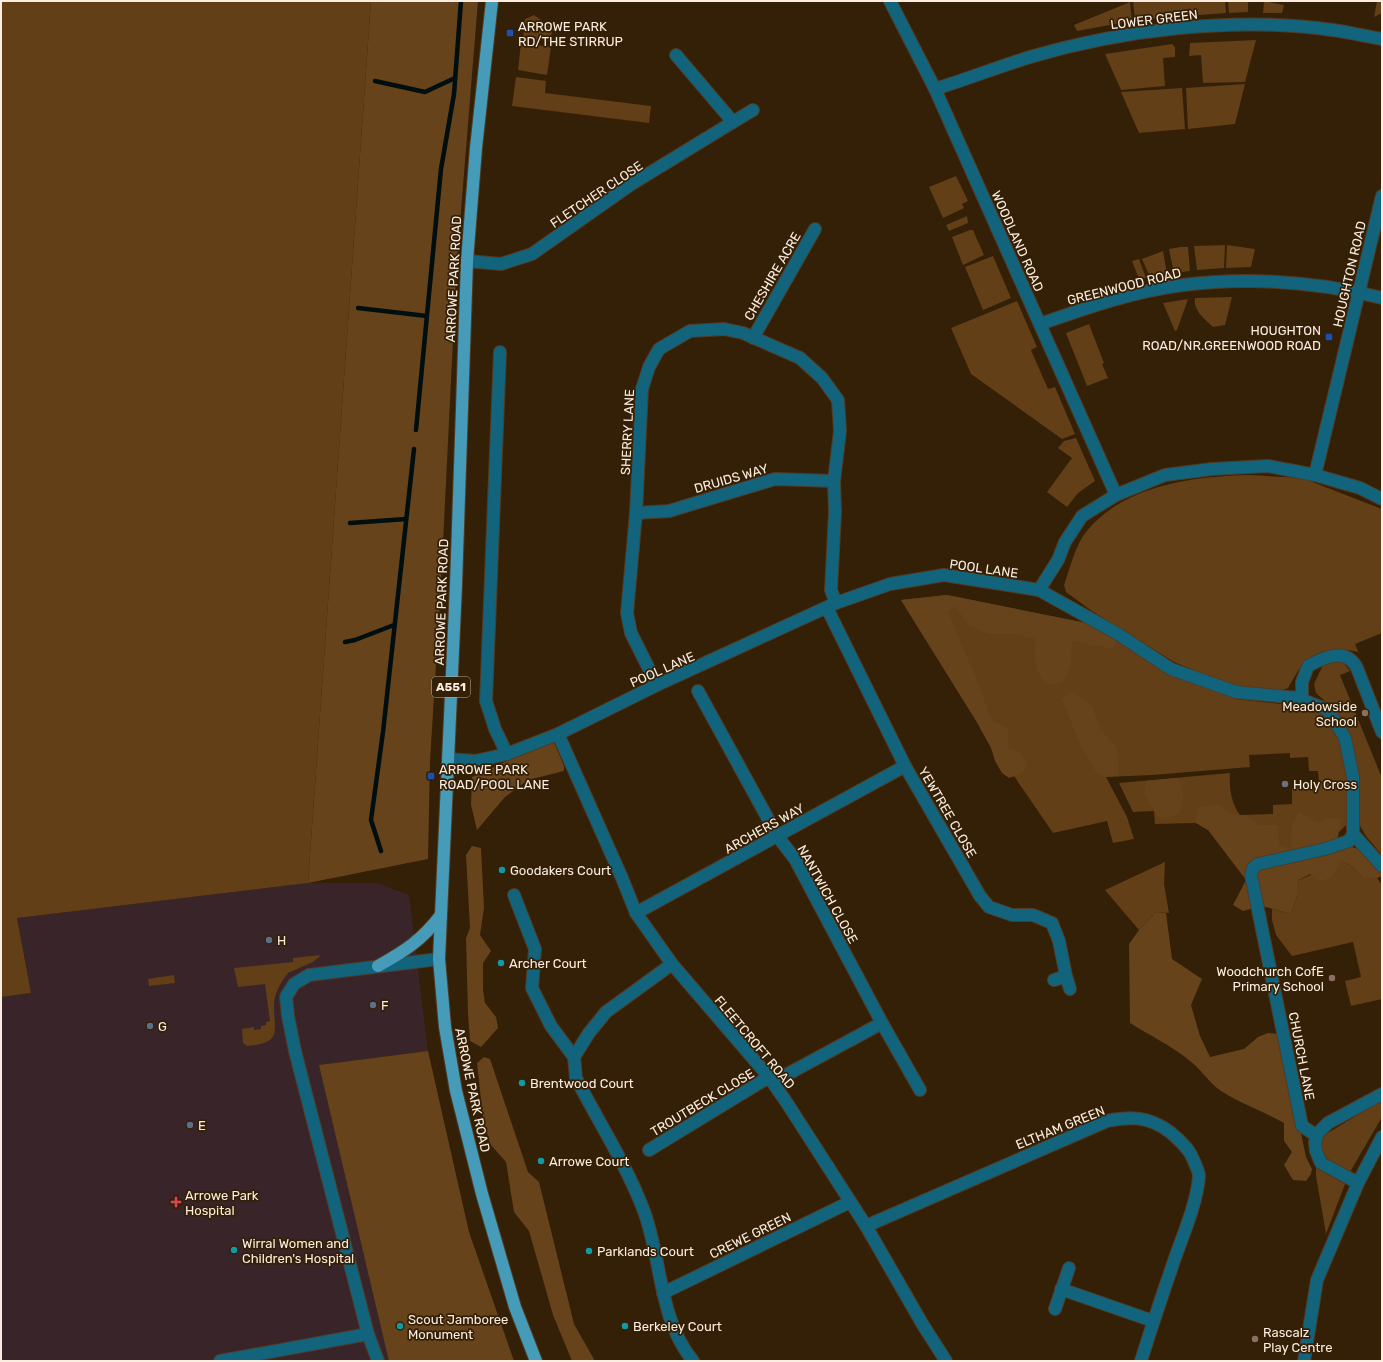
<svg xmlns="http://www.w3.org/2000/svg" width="1383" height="1362" font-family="Rubik,sans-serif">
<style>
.industrial{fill:#392529}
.green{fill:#623f16}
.forest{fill:#66431a}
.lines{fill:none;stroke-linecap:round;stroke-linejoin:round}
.stream{stroke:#000e10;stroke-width:4.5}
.street-casing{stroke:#503c25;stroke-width:14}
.primary-casing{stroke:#503c25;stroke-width:14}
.street{stroke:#12637c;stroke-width:12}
.primary{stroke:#469bb9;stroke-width:12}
.transit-dot{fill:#1a4fb4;stroke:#341f07;stroke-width:1.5}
.education-dot{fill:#8d6e63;stroke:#341f07;stroke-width:1.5}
.worship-dot{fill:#6b7280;stroke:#341f07;stroke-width:1.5}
.culture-dot{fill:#0f9aa8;stroke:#341f07;stroke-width:1.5}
.service-dot{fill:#5c6f8a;stroke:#341f07;stroke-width:1.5}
.health-dot{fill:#e0444e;stroke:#341f07;stroke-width:1.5}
.labels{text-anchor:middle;stroke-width:3.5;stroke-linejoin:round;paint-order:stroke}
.shield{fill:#341f07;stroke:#bfaf9e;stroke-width:1}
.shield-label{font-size:12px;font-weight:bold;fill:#fbeddf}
.street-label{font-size:13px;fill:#fbeddf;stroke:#341f07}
.poi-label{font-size:13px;fill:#fbeddf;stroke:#341f07;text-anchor:start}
</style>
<rect width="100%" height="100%" fill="#341f07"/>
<polygon class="industrial" points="308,883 377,883 409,895 428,1051 319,1065 421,1361 1,1361 1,997 31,993 17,918"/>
<g class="green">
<polygon points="1,1 371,1 308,883 17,918 31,993 1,997"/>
<polygon points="1133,1 1225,1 1226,13 1135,20"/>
<polygon points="1228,1 1248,1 1248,12 1229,13"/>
<polygon points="1264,1 1284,5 1282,13 1263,13"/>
<polygon points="1377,1 1382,1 1382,13 1374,17"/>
<polygon points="1130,2 1132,21 1077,31 1074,25"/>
<polygon points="534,15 552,28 551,41 523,38 525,19"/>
<polygon points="1256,40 1245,82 1203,83 1201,55 1189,56 1190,43"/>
<polygon points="521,43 551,47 547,75 518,70"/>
<polygon points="1172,44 1175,47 1175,57 1163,58 1165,86 1121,90 1105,54"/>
<polygon points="516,77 546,81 545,93 651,106 649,123 512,106"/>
<polygon points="1245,84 1235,124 1188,129 1186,88"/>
<polygon points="1182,88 1185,129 1139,133 1121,92"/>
<polygon points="956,176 968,201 962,204 964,208 943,218 929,187"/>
<polygon points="967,216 968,223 949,231 946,225"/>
<polygon points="970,230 973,230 984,255 963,265 952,237"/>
<polygon points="1225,245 1224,268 1197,270 1194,246"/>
<polygon points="1227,245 1255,249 1251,267 1226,268"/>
<polygon points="1180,247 1188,247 1190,271 1174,273 1169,249"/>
<polygon points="1163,251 1167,274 1150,277 1142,259"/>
<polygon points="993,256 1011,298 983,310 965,267"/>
<polygon points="1139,259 1146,278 1139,279 1132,261"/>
<path d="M1232,297L1225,325L1213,327C1205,319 1193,311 1195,298Z"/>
<polygon points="1188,299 1177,330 1175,331 1163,303"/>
<polygon points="1017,301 1037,347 1031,350 1048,389 1055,387 1075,434 1062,439 971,374 951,328"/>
<polygon points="1089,324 1104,363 1102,364 1108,378 1087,386 1066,333"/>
<polygon points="1076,438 1095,481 1078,493 1067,507 1047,492 1072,458 1058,448 1064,441"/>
<path d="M1250,475L1302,478L1382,509V633L1355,644L1361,658L1358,652C1340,647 1316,649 1303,664C1297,671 1293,680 1288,688L1280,691L1237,688L1174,662L1092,611L1066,592L1064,585C1070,568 1075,546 1086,532C1123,485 1195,476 1250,475Z"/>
<path d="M947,595L1091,624L1169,672L1236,699L1308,707L1326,714L1346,751L1351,801L1348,823L1339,832L1320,843L1281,852L1219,824L1208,830L1196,823L1155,824L1154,811L1133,812L1119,783L1230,773C1229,787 1231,803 1240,815L1273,814V805L1292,804V788L1319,786L1318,771H1309L1308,757L1290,758V753L1249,755L1250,767L1152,775L1106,777L1127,817L1134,839L1113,843L1107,821L1053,833L975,719L901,600Z"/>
<polygon points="1341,660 1350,671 1340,675 1382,778 1382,855 1366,836 1359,824 1358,784 1353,747 1347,728 1335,710 1316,693 1314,684 1324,663"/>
<polygon points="1341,861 1350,865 1363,878 1377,878 1382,885 1382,999 1351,1006 1345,981 1361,977 1353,942 1292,956 1276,935 1272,920 1272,909 1291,914 1297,896 1297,881"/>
<polygon points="1165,862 1164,884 1169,913 1156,912 1139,930 1105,890"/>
<path d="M321,955L313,962L288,973C282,980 274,994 274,1004C274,1031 283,1043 247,1046L243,1043L242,1029L254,1027V1030L261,1029V1026L266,1025V1022L270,1021L265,984L238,987L234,968L293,962V958Z"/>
<polygon points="174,975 175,983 149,986 148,979"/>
<polygon points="1382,1100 1382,1117 1350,1172 1323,1156 1321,1147 1323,1136"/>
<polygon points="1316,1168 1345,1184 1326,1234 1316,1176"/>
</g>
<g class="forest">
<polygon points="371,1 478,1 457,260 441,583 430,761 428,859 308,883"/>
<path d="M947,595L1091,624L1117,640L1113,649L1072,641L1071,668L1063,682L1051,685C1033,676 1034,657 1035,639L1016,634H988L969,626L955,606L948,612L979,685L991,719L1009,730L1007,747L1021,752L1027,766L1021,774L1009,778L1002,773L995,761L991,748L975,719L901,600Z"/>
<polygon points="1072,691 1093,707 1100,729 1116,746 1119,762 1118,776 1106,777 1097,774 1081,747 1062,699"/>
<polygon points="553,740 564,766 564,771 528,780 505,797 477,830 471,805 472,777"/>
<path d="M1177,778C1186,788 1183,800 1180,813L1171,817H1158L1144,794L1146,781Z"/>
<path d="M1219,804L1232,814L1246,816L1260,825H1278V838L1280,846L1291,849C1291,835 1290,825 1299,812L1310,817L1317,823L1331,817L1341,819L1337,842L1364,851L1374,847L1382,856V876L1377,878H1363L1350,865L1341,861L1332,877L1319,882L1310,874L1297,881V896L1291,914L1262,906L1243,911L1233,905L1246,880L1208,830L1196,823L1198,807Z"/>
<polygon points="472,846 481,848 484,908 480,935 491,951 483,963 483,990 485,1003 496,1017 498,1028 481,1047 470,1041 468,1014 466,938 470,928 466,855"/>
<path d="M1156,912L1166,913L1172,959L1202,979L1191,1005L1200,1036L1210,1057L1244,1049L1258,1037L1268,1033L1281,1034L1302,1138L1306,1157L1312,1169L1311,1174L1306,1181L1293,1180L1284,1165L1292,1152L1284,1141V1123C1263,1111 1241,1104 1221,1091C1209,1083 1201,1069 1190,1061C1172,1046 1149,1035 1130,1023L1129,944L1139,930Z"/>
<polygon points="428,1051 469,1232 514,1361 389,1361 319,1065"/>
<polygon points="484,1057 490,1059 528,1172 539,1182 574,1324 595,1361 572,1361 553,1315 529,1231 514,1212 506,1162 490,1144 483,1118 477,1063"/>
</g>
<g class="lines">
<g class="stream">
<polyline points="375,81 425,92 455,78"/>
<polyline points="358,308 427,316"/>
<polyline points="416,430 441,169 454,94 461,1"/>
<polyline points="350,523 406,519"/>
<polyline points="345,642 355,640 394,625"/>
<polyline points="381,851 371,820 383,732 414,449"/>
</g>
<defs>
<g id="street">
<polyline points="890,1 935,89 1116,495"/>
<path d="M935,89C967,79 998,67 1030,57C1122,30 1235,16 1332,30C1348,32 1365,36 1382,39"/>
<polyline points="733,122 753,110"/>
<polyline points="467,261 501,264 532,254 630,185 733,122 676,55"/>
<path d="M1040,324C1086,308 1134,291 1183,285C1249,277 1318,282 1382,298"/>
<polyline points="753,338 815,229"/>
<polyline points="500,352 486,701 495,729 507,754"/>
<polyline points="1315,475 1382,196"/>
<polyline points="636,513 669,511 775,479 834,481"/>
<polyline points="1039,590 1058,560 1065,542 1082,516 1116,495 1165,475 1212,469 1268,466 1315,475 1360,488 1382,499"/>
<polyline points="827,608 905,766 980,896 989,907 1012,915 1033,915 1052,923 1059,941 1066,976 1054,980"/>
<polyline points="657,685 631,633 627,613 636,513 642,389 649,367 659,349 690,331 724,329 743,333 800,358 822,378 838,400 840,431 834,481 835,512 831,590 836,603"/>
<polyline points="698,691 778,837 795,859 882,1023 920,1090"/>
<path d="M1302,699V682L1308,666C1324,657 1346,647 1357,668L1382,732"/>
<polyline points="558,734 622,878 636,913 672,964 769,1077 787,1103 866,1226 923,1325 946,1361"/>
<polyline points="448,759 475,761 507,754 558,734 657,685 836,603 890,584 944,575 1039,590 1118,634 1171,669 1236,692 1298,698 1328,710 1345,738 1353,777 1353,834 1382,866"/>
<path d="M514,895L535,949L532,988L551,1026L574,1057L576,1078C599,1123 628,1167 645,1214C662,1263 659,1319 693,1361"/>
<polyline points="636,913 905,766"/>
<polyline points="1066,976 1070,989"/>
<polyline points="574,1057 589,1033 606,1012 672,964"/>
<polyline points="773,1082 882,1023"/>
<polyline points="1317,1136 1302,1126 1251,875 1253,868 1258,864 1325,849 1349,841 1353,834"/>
<polyline points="649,1150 769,1077"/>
<polyline points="1358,1183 1321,1163 1316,1151 1315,1142 1318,1133 1328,1123 1382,1094"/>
<path d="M866,1226L1107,1121C1136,1115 1157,1118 1179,1140C1185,1146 1190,1151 1193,1159C1195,1164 1199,1171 1199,1176C1197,1202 1185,1230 1176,1255C1164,1290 1152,1325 1141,1361"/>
<polyline points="1061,1289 1153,1321"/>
<polyline points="663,1293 850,1202"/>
<polyline points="1055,1309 1069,1268"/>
<polyline points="220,1361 368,1334"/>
<polyline points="378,1361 368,1334 295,1051 288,1016 286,997 294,984 309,975 439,959"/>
<polyline points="1304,1361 1317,1280 1358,1183 1382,1137"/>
</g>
<g id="primary">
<polyline points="492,1 476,148 467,261 456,585 439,959 445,1027 456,1091 482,1194 515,1307 536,1361"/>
<path d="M378,966C405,951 422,940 441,915"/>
</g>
</defs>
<use href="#street" class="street-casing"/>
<use href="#primary" class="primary-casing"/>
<use href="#street" class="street"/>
<use href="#primary" class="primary"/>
</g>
<g class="transit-dot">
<rect x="506" y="29" width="8" height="8" rx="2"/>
<rect x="1325" y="333" width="8" height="8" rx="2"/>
<rect x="427" y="772" width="8" height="8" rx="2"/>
</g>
<g class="education-dot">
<circle cx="1365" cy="713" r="4"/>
<circle cx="1332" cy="978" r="4"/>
<circle cx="1255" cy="1339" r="4"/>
</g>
<circle class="worship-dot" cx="1285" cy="784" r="4"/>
<g class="culture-dot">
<circle cx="502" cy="870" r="4"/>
<circle cx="501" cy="963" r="4"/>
<circle cx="522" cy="1083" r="4"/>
<circle cx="541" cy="1161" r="4"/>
<circle cx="234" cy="1250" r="4"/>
<circle cx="589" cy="1251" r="4"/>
<circle cx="400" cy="1326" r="4"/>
<circle cx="625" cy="1326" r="4"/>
</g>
<g class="service-dot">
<circle cx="269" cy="940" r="4"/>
<circle cx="373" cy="1005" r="4"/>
<circle cx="150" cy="1026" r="4"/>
<circle cx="190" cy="1125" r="4"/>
</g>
<path class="health-dot" d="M174 1196h4v4h4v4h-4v4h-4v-4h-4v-4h4z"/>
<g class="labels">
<rect class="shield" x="432" y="677" width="38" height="20" rx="3"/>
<g class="shield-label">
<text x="451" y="691">A551</text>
</g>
<g class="street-label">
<text transform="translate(1154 19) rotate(-7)" y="5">LOWER GREEN</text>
<text transform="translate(596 194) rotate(-34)" y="5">FLETCHER CLOSE</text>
<text transform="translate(1018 241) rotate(66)" y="5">WOODLAND ROAD</text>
<text transform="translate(1349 274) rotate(-77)" y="5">HOUGHTON ROAD</text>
<text transform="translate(772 276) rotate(-60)" y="5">CHESHIRE ACRE</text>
<text transform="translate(453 279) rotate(-87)" y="5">ARROWE PARK ROAD</text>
<text transform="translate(1124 286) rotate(-14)" y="5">GREENWOOD ROAD</text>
<text transform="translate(627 432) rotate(-87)" y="5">SHERRY LANE</text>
<text transform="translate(731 478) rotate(-16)" y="5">DRUIDS WAY</text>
<text transform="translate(984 568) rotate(8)" y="5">POOL LANE</text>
<text transform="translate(441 602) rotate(-88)" y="5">ARROWE PARK ROAD</text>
<text transform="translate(662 669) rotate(-24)" y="5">POOL LANE</text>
<text transform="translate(948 812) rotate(60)" y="5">YEWTREE CLOSE</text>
<text transform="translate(764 828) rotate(-29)" y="5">ARCHERS WAY</text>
<text transform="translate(828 894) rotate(61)" y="5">NANTWICH CLOSE</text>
<text transform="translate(755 1042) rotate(50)" y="5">FLEETCROFT ROAD</text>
<text transform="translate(1302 1056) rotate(79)" y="5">CHURCH LANE</text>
<text transform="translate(473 1090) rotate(78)" y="5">ARROWE PARK ROAD</text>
<text transform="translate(702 1102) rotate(-31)" y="5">TROUTBECK CLOSE</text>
<text transform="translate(1060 1127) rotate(-22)" y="5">ELTHAM GREEN</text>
<text transform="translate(750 1235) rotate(-26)" y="5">CREWE GREEN</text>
</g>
<g class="poi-label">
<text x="518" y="31">ARROWE PARK<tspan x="518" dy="15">RD/THE STIRRUP</tspan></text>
<text x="1321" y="335" text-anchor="end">HOUGHTON<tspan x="1321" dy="15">ROAD/NR.GREENWOOD ROAD</tspan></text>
<text x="1357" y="711" text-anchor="end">Meadowside<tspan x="1357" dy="15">School</tspan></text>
<text x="439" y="774">ARROWE PARK<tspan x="439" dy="15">ROAD/POOL LANE</tspan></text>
<text x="1293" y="789">Holy Cross</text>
<text x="510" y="875">Goodakers Court</text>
<text x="277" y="945">H</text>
<text x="509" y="968">Archer Court</text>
<text x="1324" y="976" text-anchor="end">Woodchurch CofE<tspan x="1324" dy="15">Primary School</tspan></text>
<text x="381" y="1010">F</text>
<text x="158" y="1031">G</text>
<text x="530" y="1088">Brentwood Court</text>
<text x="198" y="1130">E</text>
<text x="549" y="1166">Arrowe Court</text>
<text x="185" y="1200">Arrowe Park<tspan x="185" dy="15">Hospital</tspan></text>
<text x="242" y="1248">Wirral Women and<tspan x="242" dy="15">Children's Hospital</tspan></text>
<text x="597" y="1256">Parklands Court</text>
<text x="408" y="1324">Scout Jamboree<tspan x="408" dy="15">Monument</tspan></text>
<text x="633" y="1331">Berkeley Court</text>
<text x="1263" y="1337">Rascalz<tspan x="1263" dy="15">Play Centre</tspan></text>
</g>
</g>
<rect width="1383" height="1362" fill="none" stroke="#fbeddf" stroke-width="4"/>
</svg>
